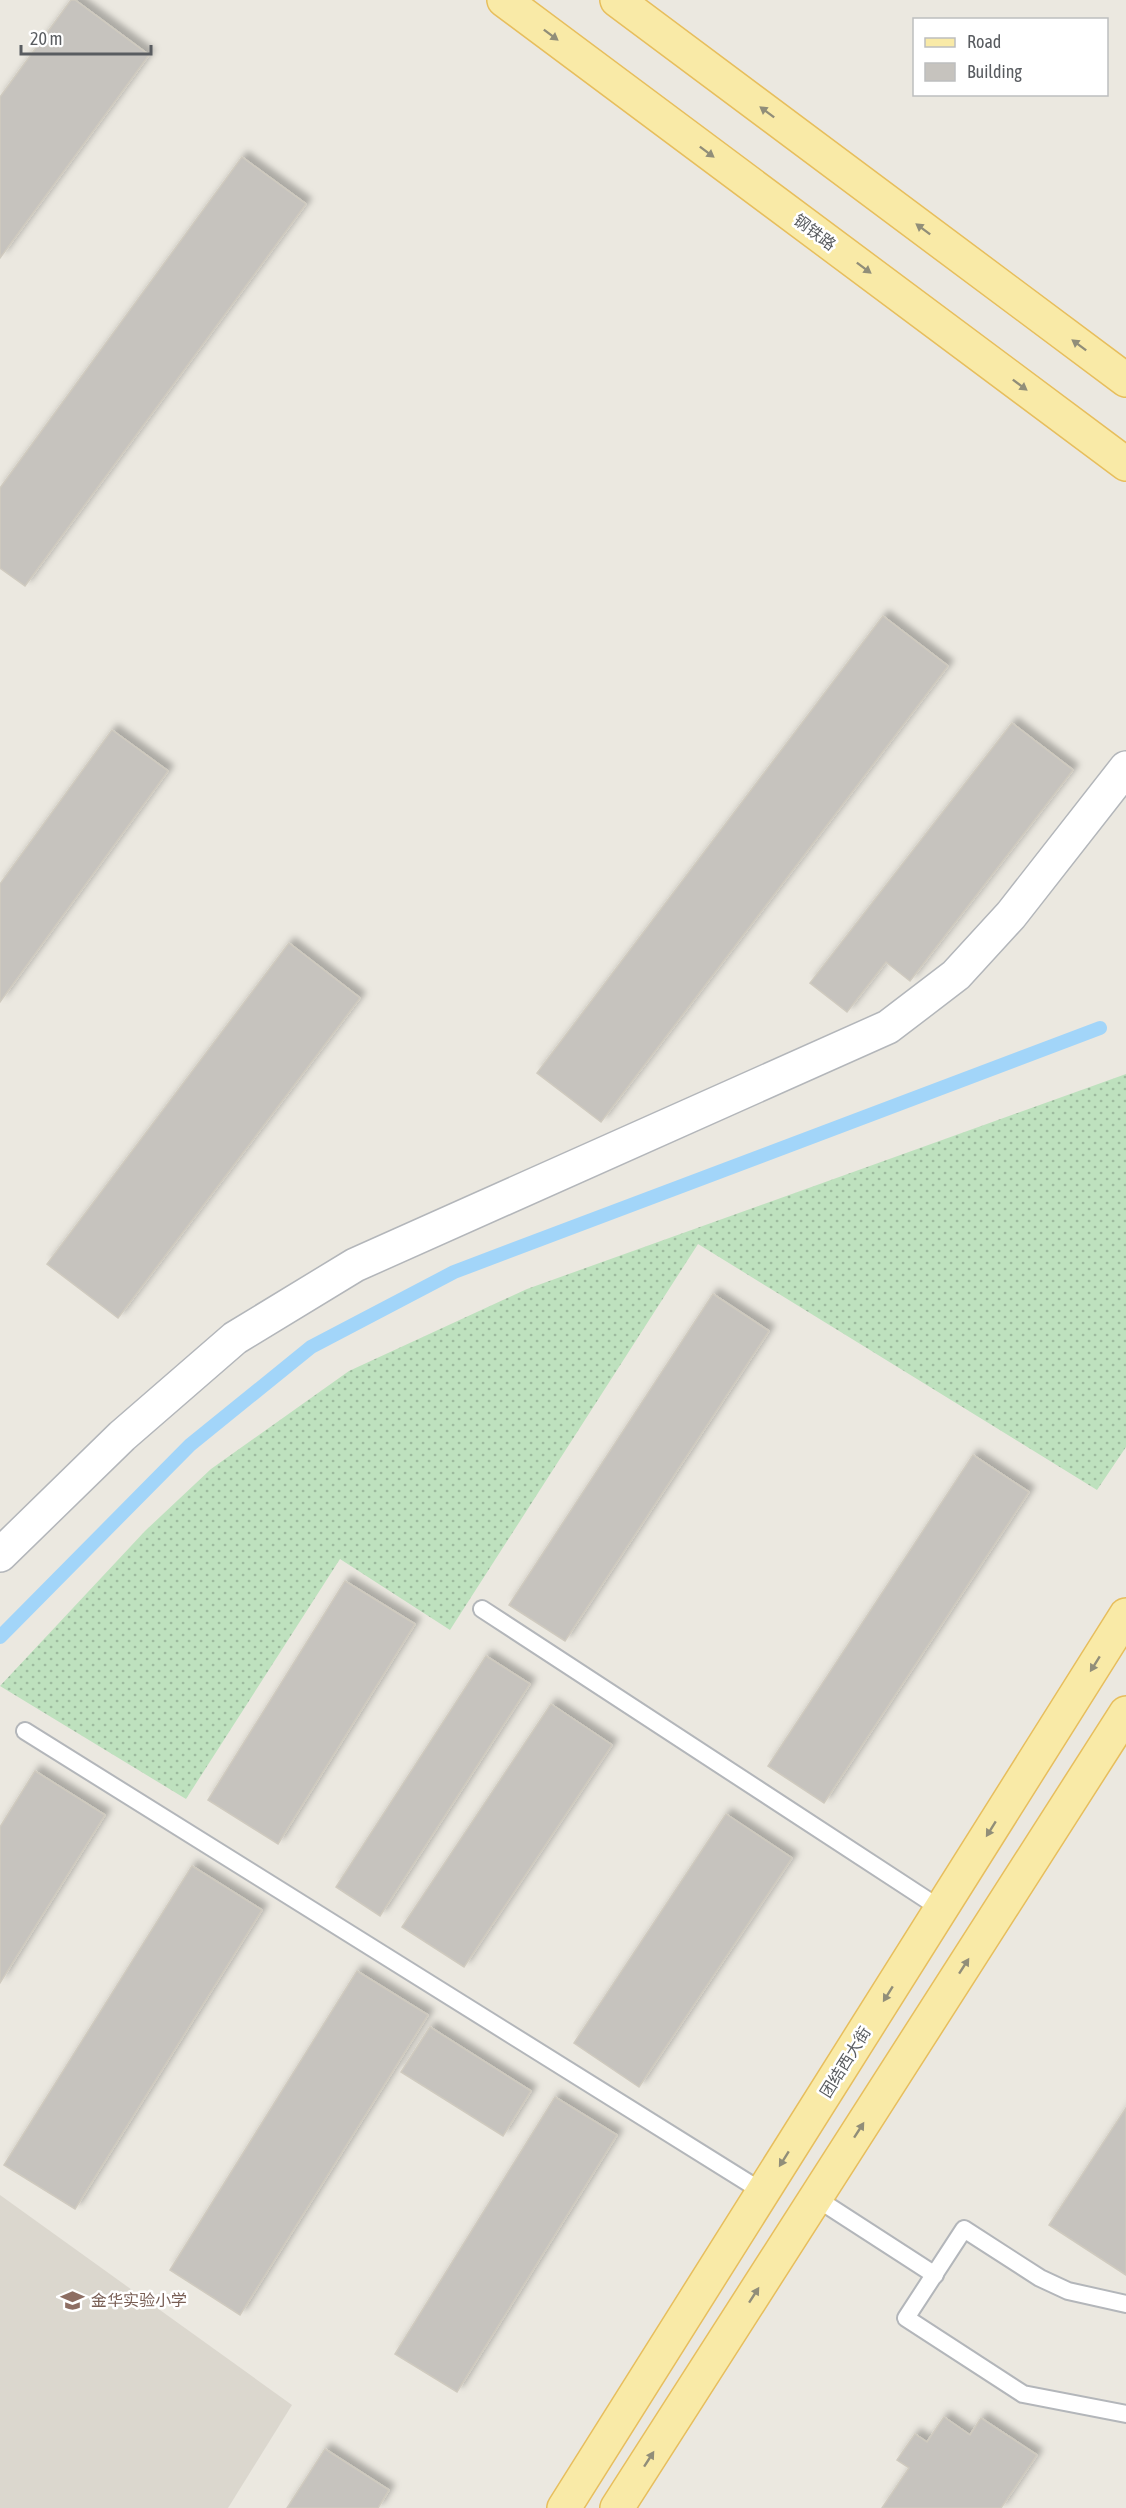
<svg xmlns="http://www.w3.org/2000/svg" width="1126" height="2508" font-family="'Asap Condensed','Noto Sans SC',sans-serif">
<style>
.education{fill:#dbd7ce}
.grass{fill:url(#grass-dots)}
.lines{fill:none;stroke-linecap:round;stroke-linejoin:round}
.stream{stroke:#a2d5f9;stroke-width:14}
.building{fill:#c6c3be;stroke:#cfcabf;stroke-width:1.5;filter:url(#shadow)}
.lane-casing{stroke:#b3b6ba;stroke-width:20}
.street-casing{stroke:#b3b6ba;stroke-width:36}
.primary-casing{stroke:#e7be5d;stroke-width:36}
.lane{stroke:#fff;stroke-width:16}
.street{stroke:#fff;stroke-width:33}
.primary{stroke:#f9eaa7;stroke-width:33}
.oneway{fill:#918e79}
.labels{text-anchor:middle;stroke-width:5;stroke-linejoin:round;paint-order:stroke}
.street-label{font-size:16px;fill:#595c60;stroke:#fff}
.education-label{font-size:16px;fill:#785e54;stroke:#fff;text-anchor:start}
</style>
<defs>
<pattern id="grass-dots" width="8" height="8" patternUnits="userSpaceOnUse" patternTransform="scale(1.5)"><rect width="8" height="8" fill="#bee1be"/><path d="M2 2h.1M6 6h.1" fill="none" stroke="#9dba9e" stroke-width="1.8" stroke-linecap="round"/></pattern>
<filter id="shadow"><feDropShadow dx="5.5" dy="-5.5" stdDeviation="3" flood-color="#0004"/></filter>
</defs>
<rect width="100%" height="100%" fill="#ebe8e0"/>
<polygon class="education" points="0,2195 292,2405 228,2508 0,2508"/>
<polygon class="grass" points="1126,1074 1126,1447 1097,1490 698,1244 450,1630 340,1559 186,1799 0,1686 145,1531 211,1469 349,1371 527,1289"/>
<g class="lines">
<polyline class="stream" points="0,1637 190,1445 311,1347 454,1272 1100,1028"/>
</g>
<g class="building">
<polygon points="71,0 75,0 149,55 0,258 0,97"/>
<polygon points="242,157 306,204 25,586 0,568 0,488"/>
<polygon points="883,616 948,666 601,1122 537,1073"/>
<polygon points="1012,723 1073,770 910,981 886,962 847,1012 810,983"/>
<polygon points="112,730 168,771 0,1002 0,884"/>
<polygon points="289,943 360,998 118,1318 47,1264"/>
<polygon points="713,1294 769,1331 565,1641 509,1605"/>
<polygon points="973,1455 1029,1492 824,1803 768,1766"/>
<polygon points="345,1581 415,1624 278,1844 208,1800"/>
<polygon points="486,1656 530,1684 380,1916 336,1887"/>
<polygon points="551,1704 612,1745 464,1967 402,1927"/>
<polygon points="35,1771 105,1815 0,1983 0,1827"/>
<polygon points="726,1814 792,1858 639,2087 574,2043"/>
<polygon points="192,1866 262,1910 75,2209 4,2165"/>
<polygon points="357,1971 428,2015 240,2315 170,2270"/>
<polygon points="430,2027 531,2091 503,2136 401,2072"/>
<polygon points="555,2097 617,2135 457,2392 395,2354"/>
<polygon points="1126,2108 1126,2275 1049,2225"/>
<polygon points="944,2417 970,2435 981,2418 1037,2455 1001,2508 882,2508 909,2468 897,2460 915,2434 927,2442"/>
<polygon points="325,2449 389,2490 378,2508 287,2508"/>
</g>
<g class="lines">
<defs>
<g id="lane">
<polyline points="482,1609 941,1909"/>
<polyline points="25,1731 763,2192"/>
<polyline points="816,2198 935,2275"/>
<polyline points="1126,2304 1068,2291 1040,2278 964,2229 906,2318 1023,2394 1126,2414"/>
</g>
<polyline id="street" points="0,1555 122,1436 235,1338 355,1265 888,1027 956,975 1011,915 1126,768"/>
<g id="primary">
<polyline points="504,0 1126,464"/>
<polyline points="617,0 1126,380"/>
<polyline points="564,2508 1126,1615"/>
<polyline points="617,2508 1126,1713"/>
</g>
</defs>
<use href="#lane" class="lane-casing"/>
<use href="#street" class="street-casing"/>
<use href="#primary" class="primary-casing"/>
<use href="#lane" class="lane"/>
<use href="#street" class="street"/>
<use href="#primary" class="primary"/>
</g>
<defs><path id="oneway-solid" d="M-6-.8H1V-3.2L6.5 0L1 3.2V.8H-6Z" transform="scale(1.5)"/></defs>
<g class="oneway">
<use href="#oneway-solid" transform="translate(551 35) rotate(37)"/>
<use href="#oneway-solid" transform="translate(767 112) rotate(-143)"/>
<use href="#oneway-solid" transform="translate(707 152) rotate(37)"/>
<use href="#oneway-solid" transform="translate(923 229) rotate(-143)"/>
<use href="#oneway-solid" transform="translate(864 268) rotate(37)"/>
<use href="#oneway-solid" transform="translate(1079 345) rotate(-143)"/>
<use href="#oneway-solid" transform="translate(1020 385) rotate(37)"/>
<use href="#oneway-solid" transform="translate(1095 1664) rotate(122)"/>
<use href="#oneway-solid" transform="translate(991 1829) rotate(122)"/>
<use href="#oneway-solid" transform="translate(964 1966) rotate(-57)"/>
<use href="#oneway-solid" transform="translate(888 1994) rotate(122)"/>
<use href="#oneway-solid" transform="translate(859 2130) rotate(-57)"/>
<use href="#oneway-solid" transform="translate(784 2159) rotate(122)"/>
<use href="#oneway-solid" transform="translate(754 2295) rotate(-57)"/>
<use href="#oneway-solid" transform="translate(649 2459) rotate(-57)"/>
</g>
<defs>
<symbol id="school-bare" viewBox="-9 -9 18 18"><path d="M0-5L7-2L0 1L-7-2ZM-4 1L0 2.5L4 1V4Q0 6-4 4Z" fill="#8d6e63" stroke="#fff" stroke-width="2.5" paint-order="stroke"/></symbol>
</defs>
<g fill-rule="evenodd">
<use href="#school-bare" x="56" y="2284" width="33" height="33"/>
</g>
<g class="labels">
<g class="street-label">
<text transform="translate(815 232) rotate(37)" y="6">钢铁路</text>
<text transform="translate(845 2062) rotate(-58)" y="6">团结西大街</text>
</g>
<g class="education-label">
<text x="91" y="2306">金华实验小学</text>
</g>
</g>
<rect x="913" y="18" width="195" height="78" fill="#ffffff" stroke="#bdbebf" stroke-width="1.5"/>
<rect x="925" y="38" width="30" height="9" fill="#f9eaa7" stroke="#bdbebf" stroke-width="1.5"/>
<text x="967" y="48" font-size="18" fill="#595c60">Road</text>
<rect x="925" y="63" width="30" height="18" fill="#c6c3be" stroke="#bdbebf" stroke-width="1.5"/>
<text x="967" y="78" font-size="18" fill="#595c60">Building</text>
<path d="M21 45v9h130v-9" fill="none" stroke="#595c60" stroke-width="3"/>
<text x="30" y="45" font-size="18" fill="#595c60" stroke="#ffffff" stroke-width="4.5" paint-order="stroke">20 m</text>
</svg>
